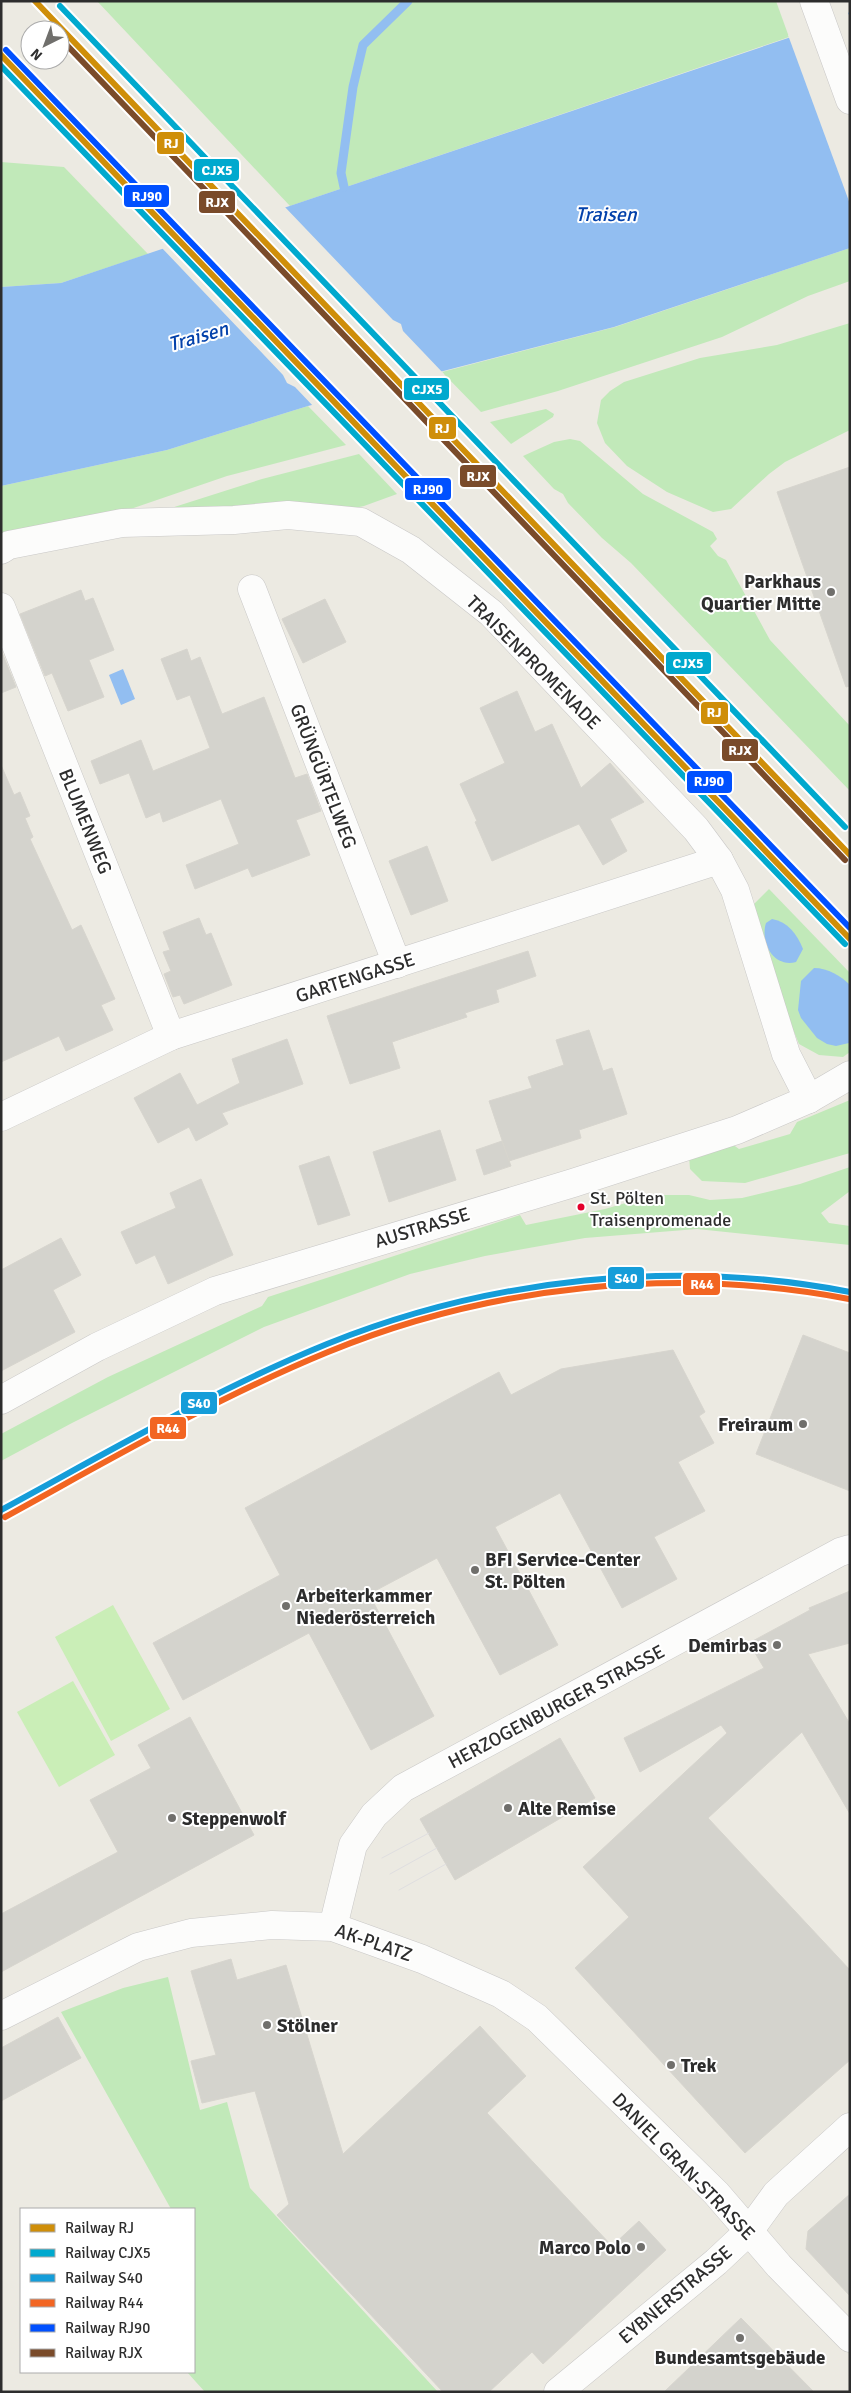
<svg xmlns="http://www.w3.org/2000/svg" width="851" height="2393" font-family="Signika,sans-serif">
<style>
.green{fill:#c1e9b9}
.pitch{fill:#caeeb7}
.water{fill:#92bef1}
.pier{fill:#eceae2}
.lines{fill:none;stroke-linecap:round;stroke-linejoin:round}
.stream{stroke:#92bef1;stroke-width:9}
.building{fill:#d4d3cd;stroke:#d7d5ce}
.minor-casing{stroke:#c9c8c7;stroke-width:29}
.minor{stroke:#fcfcfb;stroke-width:28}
.tram{stroke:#dfdee0;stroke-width:1}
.rail-1-casing{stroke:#fff;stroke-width:10}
.rail-2-casing{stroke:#fff;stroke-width:10}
.rail-3-casing{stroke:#fff;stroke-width:10}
.rail-4-casing{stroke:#fff;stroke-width:10}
.rail-5-casing{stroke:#fff;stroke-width:10}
.rail-6-casing{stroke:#fff;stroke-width:10}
.rail-1{stroke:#cf8e09;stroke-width:6}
.rail-2{stroke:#00a9ce;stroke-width:6}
.rail-3{stroke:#159dd9;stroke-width:6}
.rail-4{stroke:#f26522;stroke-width:6}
.rail-5{stroke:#0050ff;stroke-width:6}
.rail-6{stroke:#7a4b2a;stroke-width:6}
.poi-dot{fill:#706f6c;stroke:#fff;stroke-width:2}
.bus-dot{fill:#e4002b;stroke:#fff;stroke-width:2}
.labels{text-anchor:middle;stroke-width:4;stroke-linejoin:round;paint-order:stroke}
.bus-label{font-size:18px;fill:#2d2d2d;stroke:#fff;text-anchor:start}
.poi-label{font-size:19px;font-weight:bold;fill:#2d2d2d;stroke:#fff;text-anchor:start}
.street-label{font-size:19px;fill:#2d2d2d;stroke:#fff}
.water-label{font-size:20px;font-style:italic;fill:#0442ab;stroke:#fff}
.line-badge{stroke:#fff;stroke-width:2}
.badge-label{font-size:14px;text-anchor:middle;font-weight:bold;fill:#fff}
</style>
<rect width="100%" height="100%" fill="#eceae2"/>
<g class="green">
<polygon points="97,1 776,1 789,37 290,206"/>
<polygon points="1,162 64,167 148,254 61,283 1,287"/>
<polygon points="850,248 850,281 808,296 722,337 558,391 481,412 442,372 615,327"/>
<polygon points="850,323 850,430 785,462 769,474 731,509 713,512 667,492 627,466 605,443 597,423 601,400 610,391 624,382 700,358 777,345"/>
<polygon points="308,406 346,445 227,476 119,513 1,538 1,486 167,450"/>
<polygon points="546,409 554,414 553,417 511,444 490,422"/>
<polygon points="570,439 580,441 643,494 713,532 717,539 710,546 718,556 726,560 770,640 850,726 850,791 631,563 602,538 568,503 563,494 554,489 523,456 554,442"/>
<polygon points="359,454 397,494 364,506 345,510 168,509 262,479"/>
<polygon points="769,889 850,973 850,1052 843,1057 819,1055 799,1044 790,1022 754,904"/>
<polygon points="850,1100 850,1153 745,1183 702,1181 690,1169 689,1156 732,1144 739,1149 790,1134 797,1122"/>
<polygon points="850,1167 850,1191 821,1213 829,1223 850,1226 850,1245 697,1229 585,1238 485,1256 410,1274 264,1327 72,1423 1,1461 1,1434 108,1377 262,1306 268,1297 520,1215 526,1225 605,1209 653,1195 689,1195 710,1200 742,1198 800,1184"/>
<polygon points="168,1977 200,2110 227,2102 250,2188 438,2392 205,2392 187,2372 194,2372 194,2209 171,2209 61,2012 123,1988"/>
</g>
<g class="pitch">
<polygon points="113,1605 170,1709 111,1741 55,1637"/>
<polygon points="73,1681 115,1755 59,1787 17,1712"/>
</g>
<g class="water">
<polygon points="850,12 850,248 614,327 308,406 167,450 1,486 1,287 61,283 803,33"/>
<polygon points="123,669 135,699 121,705 109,675"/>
<path d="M772,919C788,922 797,934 803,949L796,962C773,968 760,942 766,923Z"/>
<path d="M814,968C828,968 841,976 850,985L849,1043L836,1046L827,1044L817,1038L801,1018L798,1010L801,981Z"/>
</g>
<g class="pier">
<polygon points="847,11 850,17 850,204 788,35"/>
<polygon points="283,205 393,320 401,324 403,331 444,374 314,407 295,387 287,383 283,375 161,247"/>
</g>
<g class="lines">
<polyline class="stream" points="344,187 341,173 353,87 363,45 408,1"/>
</g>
<g class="building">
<polygon points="850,467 850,686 846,687 777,492"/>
<polygon points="81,590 85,601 93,598 114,650 89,660 104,697 68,711 52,673 45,676 20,614"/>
<polygon points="325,599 346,642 303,663 282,619"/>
<polygon points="187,649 191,661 200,657 222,714 264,697 295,778 307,774 321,811 296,820 310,855 252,877 248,868 195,889 186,865 239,844 221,799 163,822 160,812 146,818 129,773 100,784 91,761 141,740 153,771 210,748 190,695 177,700 161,659"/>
<polygon points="1,650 16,687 1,693"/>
<polygon points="517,691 535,732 552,724 581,788 610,763 644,802 610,819 627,851 603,865 579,824 492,861 475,822 477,821 460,784 505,763 480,708"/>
<polygon points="1,765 14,795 20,792 30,816 25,818 33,837 30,839 72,930 81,925 115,999 101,1005 113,1030 66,1051 59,1036 1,1062"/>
<polygon points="427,846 448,901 411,915 389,861"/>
<polygon points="199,918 206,935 211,933 232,985 184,1004 180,995 173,997 164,974 171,971 163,952 170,950 163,932"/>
<polygon points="528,951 536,976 496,990 499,1002 465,1013 467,1017 392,1042 400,1068 350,1084 327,1016"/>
<polygon points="589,1030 603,1071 612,1068 627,1114 579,1130 581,1138 509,1161 489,1101 532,1088 528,1077 564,1065 556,1040"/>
<polygon points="287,1039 303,1084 222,1113 228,1124 196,1141 189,1127 158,1143 134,1098 180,1073 197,1105 240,1083 232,1059"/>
<polygon points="440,1130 456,1180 389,1202 373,1152"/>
<polygon points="502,1141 511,1166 484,1175 476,1150"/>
<polygon points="329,1156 350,1215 318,1225 299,1166"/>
<polygon points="201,1179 233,1255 168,1284 155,1255 136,1264 121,1232 176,1208 170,1193"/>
<polygon points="61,1238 81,1275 53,1290 75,1332 1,1371 1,1270"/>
<polygon points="803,1335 850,1353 850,1491 756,1454"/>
<polygon points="673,1350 705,1412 699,1416 714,1443 678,1462 705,1511 654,1537 677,1579 622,1608 560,1493 495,1527 558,1645 500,1675 437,1558 369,1594 434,1716 371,1750 309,1633 183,1700 153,1643 280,1575 245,1508 499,1372 511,1395 561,1369"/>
<polygon points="850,1591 850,1643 808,1654 850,1724 850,1814 802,1732 708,1818 850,1970 850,2060 745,2153 575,1968 629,1917 583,1867 727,1733 721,1725 640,1772 624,1738 764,1668 749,1643 810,1610 809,1608"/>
<polygon points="190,1717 254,1835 1,1972 1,1914 118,1852 90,1800 151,1768 138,1745"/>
<polygon points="560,1738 595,1798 455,1880 420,1819"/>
<polygon points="231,1959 237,1980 286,1965 343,2154 480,2026 526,2076 487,2113 612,2246 639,2221 666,2250 543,2364 532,2352 489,2392 443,2392 277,2215 289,2204 255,2091 202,2103 191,2061 216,2055 191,1971"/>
<polygon points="58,2017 81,2058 1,2101 1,2048"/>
<polygon points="850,2194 850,2296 806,2249 808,2231"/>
<polygon points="741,2318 814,2392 664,2392"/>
</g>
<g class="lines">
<defs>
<g id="minor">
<polyline points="814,1 850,100"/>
<polyline points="1,550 9,545 122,523 234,520 288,515 361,522 411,550 491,613 696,829 719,860 735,890 786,1054 809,1099"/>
<polyline points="252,589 397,964"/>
<polyline points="1,607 171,1036"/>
<polyline points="1,1117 171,1036 719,860"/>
<polyline points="1,1400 97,1347 215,1291 573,1183 737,1130 809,1099 850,1075"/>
<polyline points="333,1927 353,1845 374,1815 403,1788 840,1552 850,1549"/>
<polyline points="1,2016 138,1947 191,1933 272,1925 333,1927 422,1959 501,1994 537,2018 716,2193 779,2266 850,2338"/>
<polyline points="558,2392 716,2262 749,2231 776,2194 850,2127"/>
</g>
</defs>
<use href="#minor" class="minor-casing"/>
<use href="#minor" class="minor"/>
<g class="tram">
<polyline points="382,1858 429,1833"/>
<polyline points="390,1874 437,1848"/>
<polyline points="399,1890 446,1864"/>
</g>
<defs>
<g id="rail-1">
<polyline points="35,1 850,855"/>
<polyline points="1,55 850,939"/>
</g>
<g id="rail-2">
<polyline points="60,6 845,827"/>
<polyline points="1,66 845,944"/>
</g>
<path id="rail-3" d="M1,1510C108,1452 214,1390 327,1344C491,1278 676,1258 850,1292"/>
<path id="rail-4" d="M5,1517C111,1459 216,1398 328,1352C491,1285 676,1266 849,1299"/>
<polyline id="rail-5" points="6,50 850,928"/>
<polyline id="rail-6" points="60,38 845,860"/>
</defs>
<use href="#rail-1" class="rail-1-casing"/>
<use href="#rail-2" class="rail-2-casing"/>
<use href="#rail-3" class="rail-3-casing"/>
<use href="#rail-4" class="rail-4-casing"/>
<use href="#rail-5" class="rail-5-casing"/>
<use href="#rail-6" class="rail-6-casing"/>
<use href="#rail-1" class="rail-1"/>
<use href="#rail-2" class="rail-2"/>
<use href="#rail-3" class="rail-3"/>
<use href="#rail-4" class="rail-4"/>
<use href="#rail-5" class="rail-5"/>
<use href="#rail-6" class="rail-6"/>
</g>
<g class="poi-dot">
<circle cx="831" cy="592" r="5"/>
<circle cx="803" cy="1424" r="5"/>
<circle cx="475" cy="1570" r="5"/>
<circle cx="286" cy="1606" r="5"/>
<circle cx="777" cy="1645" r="5"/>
<circle cx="508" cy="1808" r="5"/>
<circle cx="172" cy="1818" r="5"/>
<circle cx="267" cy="2025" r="5"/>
<circle cx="671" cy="2065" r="5"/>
<circle cx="641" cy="2247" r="5"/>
<circle cx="740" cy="2338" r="5"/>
</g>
<circle class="bus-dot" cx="581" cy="1207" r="4.5"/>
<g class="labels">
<g class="bus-label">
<text x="590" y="1204">St. Pölten<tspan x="590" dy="22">Traisenpromenade</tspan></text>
</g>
<g class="poi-label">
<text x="821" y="588" text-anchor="end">Parkhaus<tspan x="821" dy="22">Quartier Mitte</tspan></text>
<text x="793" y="1431" text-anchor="end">Freiraum</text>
<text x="485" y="1566">BFI Service-Center<tspan x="485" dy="22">St. Pölten</tspan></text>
<text x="296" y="1602">Arbeiterkammer<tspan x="296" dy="22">Niederösterreich</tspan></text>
<text x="767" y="1652" text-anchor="end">Demirbas</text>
<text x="518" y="1815">Alte Remise</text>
<text x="182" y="1825">Steppenwolf</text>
<text x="277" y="2032">Stölner</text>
<text x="681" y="2072">Trek</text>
<text x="631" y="2254" text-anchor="end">Marco Polo</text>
<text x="740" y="2364" text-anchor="middle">Bundesamtsgebäude</text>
</g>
<g class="street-label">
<text transform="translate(534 662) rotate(45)" y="7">TRAISENPROMENADE</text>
<text transform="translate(324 776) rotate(69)" y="7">GRÜNGÜRTELWEG</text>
<text transform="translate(86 821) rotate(68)" y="7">BLUMENWEG</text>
<text transform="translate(355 977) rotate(-18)" y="7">GARTENGASSE</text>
<text transform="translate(422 1227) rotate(-17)" y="7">AUSTRASSE</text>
<text transform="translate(556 1706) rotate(-28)" y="7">HERZOGENBURGER STRASSE</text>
<text transform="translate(374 1942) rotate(19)" y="7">AK-PLATZ</text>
<text transform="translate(684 2166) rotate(46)" y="7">DANIEL GRAN-STRASSE</text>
<text transform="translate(675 2294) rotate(-40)" y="7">EYBNERSTRASSE</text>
</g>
<g class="water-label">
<text x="606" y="221">Traisen</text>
<text transform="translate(198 336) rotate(-16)" y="7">Traisen</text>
</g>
</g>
<g class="line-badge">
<rect x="156" y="131" width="29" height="24" rx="5" fill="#cf8e09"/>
<rect x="193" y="158" width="47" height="24" rx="5" fill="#00a9ce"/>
<rect x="123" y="184" width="47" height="24" rx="5" fill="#0050ff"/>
<rect x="198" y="190" width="38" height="24" rx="5" fill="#7a4b2a"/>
<rect x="403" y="377" width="47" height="24" rx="5" fill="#00a9ce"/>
<rect x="428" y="416" width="29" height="24" rx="5" fill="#cf8e09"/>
<rect x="459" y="464" width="38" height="24" rx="5" fill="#7a4b2a"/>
<rect x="404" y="477" width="48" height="24" rx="5" fill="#0050ff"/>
<rect x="665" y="651" width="47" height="24" rx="5" fill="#00a9ce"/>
<rect x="700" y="701" width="29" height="24" rx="5" fill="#cf8e09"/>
<rect x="721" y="738" width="38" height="24" rx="5" fill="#7a4b2a"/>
<rect x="686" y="770" width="47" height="24" rx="5" fill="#0050ff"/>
<rect x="607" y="1266" width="38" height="24" rx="5" fill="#159dd9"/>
<rect x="682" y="1272" width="39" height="24" rx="5" fill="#f26522"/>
<rect x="180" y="1391" width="38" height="24" rx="5" fill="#159dd9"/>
<rect x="149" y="1416" width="38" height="24" rx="5" fill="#f26522"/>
</g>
<g class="badge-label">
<text x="171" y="148">RJ</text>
<text x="217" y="175">CJX5</text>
<text x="147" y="201">RJ90</text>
<text x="217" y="207">RJX</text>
<text x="427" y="394">CJX5</text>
<text x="442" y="433">RJ</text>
<text x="478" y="481">RJX</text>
<text x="428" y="494">RJ90</text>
<text x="688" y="668">CJX5</text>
<text x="714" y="717">RJ</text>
<text x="740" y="755">RJX</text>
<text x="709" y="786">RJ90</text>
<text x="626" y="1283">S40</text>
<text x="702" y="1289">R44</text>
<text x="199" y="1408">S40</text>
<text x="168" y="1433">R44</text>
</g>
<rect width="851" height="2393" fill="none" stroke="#2d2d2d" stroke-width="5"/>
<rect x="20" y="2208" width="175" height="165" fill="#ffffff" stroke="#ababab"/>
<rect x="30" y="2224" width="25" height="8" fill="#cf8e09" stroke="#ababab"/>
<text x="65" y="2233" font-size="15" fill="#2d2d2d">Railway RJ</text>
<rect x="30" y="2249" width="25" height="8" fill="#00a9ce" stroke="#ababab"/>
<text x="65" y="2258" font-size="15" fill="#2d2d2d">Railway CJX5</text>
<rect x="30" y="2274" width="25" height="8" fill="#159dd9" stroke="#ababab"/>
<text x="65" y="2283" font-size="15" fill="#2d2d2d">Railway S40</text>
<rect x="30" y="2299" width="25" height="8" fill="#f26522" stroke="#ababab"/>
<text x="65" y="2308" font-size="15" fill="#2d2d2d">Railway R44</text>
<rect x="30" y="2324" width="25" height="8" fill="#0050ff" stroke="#ababab"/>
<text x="65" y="2333" font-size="15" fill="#2d2d2d">Railway RJ90</text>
<rect x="30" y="2349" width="25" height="8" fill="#7a4b2a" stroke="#ababab"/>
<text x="65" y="2358" font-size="15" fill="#2d2d2d">Railway RJX</text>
<g transform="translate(45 45) rotate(222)"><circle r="24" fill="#ffffff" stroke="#ababab"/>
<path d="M0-4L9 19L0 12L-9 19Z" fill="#706f6c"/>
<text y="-8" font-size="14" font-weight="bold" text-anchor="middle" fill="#2d2d2d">N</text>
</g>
</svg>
